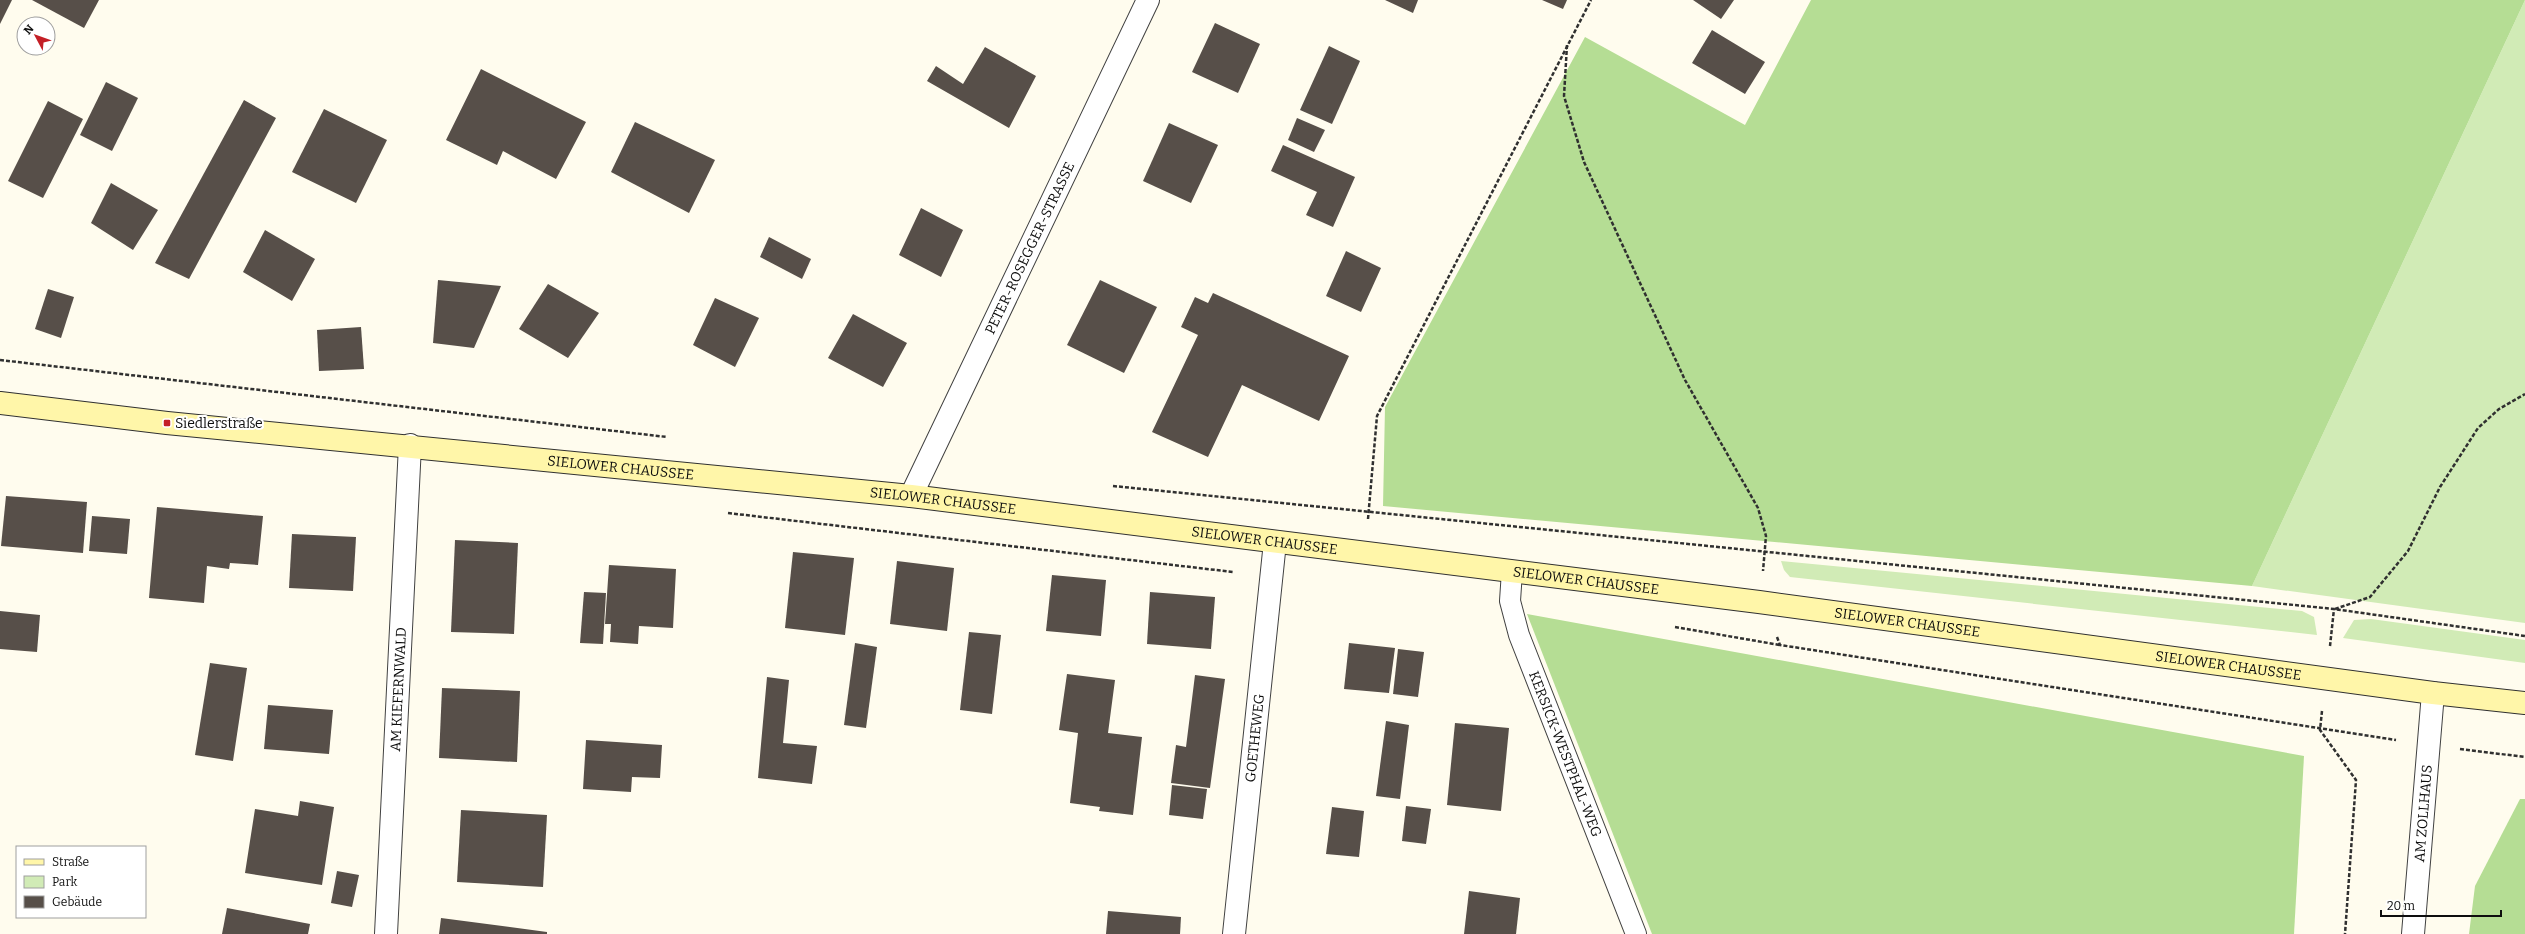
<svg xmlns="http://www.w3.org/2000/svg" width="2525" height="934" font-family="Bitter,serif">
<style>
.green{fill:#d1ebb6}
.forest{fill:#b5dd94}
.building{fill:#574f49}
.lines{fill:none;stroke-linecap:round;stroke-linejoin:round}
.service-casing{stroke:#414141;stroke-width:22}
.minor-casing{stroke:#414141;stroke-width:24}
.tertiary-casing{stroke:#414141;stroke-width:24}
.secondary-casing{stroke:#303030;stroke-width:24}
.path{stroke:#303030;stroke-width:2.5;stroke-dasharray:4 2;stroke-linecap:butt}
.service{stroke:#fff;stroke-width:20}
.minor{stroke:#fff;stroke-width:22}
.tertiary{stroke:#fff;stroke-width:22}
.secondary{stroke:#fff6a9;stroke-width:22}
.poi-dot{fill:#c41f26;stroke:#fff;stroke-width:1.5}
.labels{text-anchor:middle;stroke-width:4;stroke-linejoin:round;paint-order:stroke}
.street-label{font-size:14px;fill:#0e0e0e;stroke:#fff}
.poi-label{font-size:14px;fill:#0e0e0e;stroke:#fff;text-anchor:start}
</style>
<rect width="100%" height="100%" fill="#fffcee"/>
<g class="green">
<polygon points="2525,0 2525,623 2252,586"/>
<polygon points="1781,561 2302,611 2314,617 2317,635 1790,577 1784,570"/>
<polygon points="2371,619 2525,640 2525,663 2343,638 2354,620"/>
</g>
<g class="forest">
<polygon points="1811,0 2525,0 2252,586 1383,506 1385,407 1585,37 1745,125"/>
<polygon points="1527,614 2304,756 2294,934 1652,934"/>
<polygon points="2520,799 2525,799 2525,934 2469,934 2475,886"/>
</g>
<g class="building">
<polygon points="0,0 12,0 0,24"/>
<polygon points="32,0 99,0 84,28"/>
<polygon points="1385,0 1418,0 1413,13"/>
<polygon points="1542,0 1567,0 1563,9"/>
<polygon points="1693,0 1734,0 1721,19"/>
<polygon points="1215,23 1260,44 1238,93 1192,72"/>
<polygon points="1712,30 1765,62 1745,94 1692,63"/>
<polygon points="1329,46 1360,61 1332,124 1300,110"/>
<polygon points="985,47 1036,76 1009,128 927,81 936,66 963,84"/>
<polygon points="481,69 586,122 556,179 503,151 497,165 446,140"/>
<polygon points="106,82 138,98 112,151 80,135"/>
<polygon points="244,100 276,118 189,279 155,263"/>
<polygon points="48,101 83,119 43,198 8,181"/>
<polygon points="324,109 387,140 356,203 292,172"/>
<polygon points="1297,118 1325,130 1314,152 1288,140"/>
<polygon points="635,122 715,160 689,213 611,172"/>
<polygon points="1169,123 1218,145 1191,203 1143,181"/>
<polygon points="1283,145 1355,177 1333,227 1306,215 1317,192 1271,171"/>
<polygon points="111,183 158,210 133,250 91,223"/>
<polygon points="921,208 963,230 941,277 899,255"/>
<polygon points="265,230 315,259 292,301 243,272"/>
<polygon points="769,237 811,259 802,279 760,257"/>
<polygon points="1346,251 1381,268 1361,312 1326,296"/>
<polygon points="438,280 501,286 474,348 433,343"/>
<polygon points="1100,280 1157,307 1124,373 1067,345"/>
<polygon points="548,284 599,313 568,358 519,329"/>
<polygon points="48,289 74,297 61,338 35,329"/>
<polygon points="1213,293 1349,356 1319,421 1242,385 1208,457 1152,432 1198,335 1181,327 1195,297 1208,303"/>
<polygon points="715,298 759,318 735,367 693,345"/>
<polygon points="853,314 907,343 883,387 828,358"/>
<polygon points="361,327 364,369 319,371 317,330"/>
<polygon points="6,496 87,502 83,553 1,546"/>
<polygon points="157,507 263,516 258,565 230,563 229,569 207,566 204,603 149,598"/>
<polygon points="92,516 130,519 127,554 89,551"/>
<polygon points="292,534 356,537 353,591 289,588"/>
<polygon points="455,540 518,543 514,634 451,632"/>
<polygon points="793,552 854,558 845,635 785,628"/>
<polygon points="897,561 954,568 947,631 890,624"/>
<polygon points="609,565 676,569 673,628 639,626 638,644 610,642 611,624 605,624"/>
<polygon points="1052,575 1106,580 1101,636 1046,631"/>
<polygon points="584,592 606,593 603,644 580,643"/>
<polygon points="1150,592 1215,597 1211,649 1147,644"/>
<polygon points="0,611 40,615 37,652 0,649"/>
<polygon points="969,632 1001,635 992,714 960,710"/>
<polygon points="855,643 877,647 866,728 844,725"/>
<polygon points="1349,643 1395,648 1389,693 1344,689"/>
<polygon points="1398,649 1424,652 1418,697 1393,694"/>
<polygon points="210,663 247,668 233,761 195,755"/>
<polygon points="1067,674 1115,680 1108,733 1142,737 1133,815 1099,811 1100,807 1070,803 1078,733 1059,730"/>
<polygon points="1195,675 1225,679 1210,788 1171,783 1176,745 1186,747"/>
<polygon points="767,677 789,680 783,743 817,746 812,784 758,778"/>
<polygon points="442,688 520,691 517,762 439,758"/>
<polygon points="268,705 333,710 329,754 264,749"/>
<polygon points="1386,721 1409,725 1400,799 1376,796"/>
<polygon points="1455,723 1509,728 1501,811 1447,805"/>
<polygon points="586,740 662,745 660,778 632,777 631,792 583,789"/>
<polygon points="1172,785 1207,789 1203,819 1169,815"/>
<polygon points="300,801 334,807 322,885 245,873 255,809 298,816"/>
<polygon points="1406,806 1431,809 1426,844 1402,841"/>
<polygon points="1332,807 1364,811 1359,857 1326,854"/>
<polygon points="461,810 547,815 543,887 457,882"/>
<polygon points="337,871 359,875 352,907 331,903"/>
<polygon points="1469,891 1520,898 1516,934 1464,934"/>
<polygon points="227,908 310,924 308,934 222,934"/>
<polygon points="1108,911 1181,917 1180,934 1106,934"/>
<polygon points="441,918 547,932 547,934 439,934"/>
</g>
<g class="lines">
<defs>
<g id="service">
<path id="s1" d="M1512,571L1510,601L1519,635L1636,934"/>
</g>
<g id="minor">
<path id="s2" d="M911,496L1148,0"/>
<path id="s3" d="M386,934L410,445"/>
<path id="s4" d="M1234,934L1275,542"/>
</g>
<g id="tertiary">
<path id="s5" d="M2413,934L2433,693"/>
</g>
<g id="secondary">
<path id="s6" d="M0,403L167,423L911,496L1759,602L2433,693L2525,703"/>
</g>
</defs>
<use href="#service" class="service-casing"/>
<use href="#minor" class="minor-casing"/>
<use href="#tertiary" class="tertiary-casing"/>
<use href="#secondary" class="secondary-casing"/>
<g class="path">
<polyline points="1567,45 1564,96 1584,162 1685,380 1758,508 1766,536 1763,571"/>
<polyline points="0,360 667,437"/>
<polyline points="1113,486 2334,609 2525,636"/>
<polyline points="728,513 1233,572"/>
<polyline points="1368,519 1377,416 1591,0"/>
<polyline points="2335,609 2370,597 2408,551 2440,487 2478,428 2499,409 2525,394"/>
<polyline points="1675,627 1780,645"/>
<polyline points="1777,637 1780,645 2396,740"/>
<polyline points="2330,646 2334,609"/>
<polyline points="2322,711 2320,730 2356,780 2345,934"/>
<polyline points="2460,749 2525,757"/>
</g>
<use href="#service" class="service"/>
<use href="#minor" class="minor"/>
<use href="#tertiary" class="tertiary"/>
<use href="#secondary" class="secondary"/>
</g>
<rect class="poi-dot" x="163" y="419" width="8" height="8" rx="2"/>
<g class="labels">
<g class="street-label">
<text dy="5" stroke="none"><textPath href="#s2" startOffset="275">PETER-ROSEGGER-STRASSE</textPath></text>
<text dy="5" stroke="none"><textPath href="#s6" startOffset="624">SIELOWER CHAUSSEE</textPath></text>
<text dy="5" stroke="none"><textPath href="#s6" startOffset="948">SIELOWER CHAUSSEE</textPath></text>
<text dy="5" stroke="none"><textPath href="#s6" startOffset="1272">SIELOWER CHAUSSEE</textPath></text>
<text dy="5" stroke="none"><textPath href="#s6" startOffset="1596">SIELOWER CHAUSSEE</textPath></text>
<text dy="5" stroke="none"><textPath href="#s6" startOffset="1920">SIELOWER CHAUSSEE</textPath></text>
<text dy="5" stroke="none"><textPath href="#s6" startOffset="2244">SIELOWER CHAUSSEE</textPath></text>
<text dy="5" stroke="none"><textPath href="#s3" startOffset="245">AM KIEFERNWALD</textPath></text>
<text dy="5" stroke="none"><textPath href="#s4" startOffset="197">GOETHEWEG</textPath></text>
<text dy="5" stroke="none"><textPath href="#s1" startOffset="193">KERSICK-WESTPHAL-WEG</textPath></text>
<text dy="5" stroke="none"><textPath href="#s5" startOffset="121">AM ZOLLHAUS</textPath></text>
</g>
<g class="poi-label">
<text x="175" y="428">Siedlerstraße</text>
</g>
</g>
<rect x="16" y="846" width="130" height="72" fill="#ffffff" stroke="#9f9f9f"/>
<rect x="24" y="859" width="20" height="6" fill="#fff6a9" stroke="#9f9f9f"/>
<text x="52" y="866" font-size="12" fill="#0e0e0e">Straße</text>
<rect x="24" y="876" width="20" height="12" fill="#d1ebb6" stroke="#9f9f9f"/>
<text x="52" y="886" font-size="12" fill="#0e0e0e">Park</text>
<rect x="24" y="896" width="20" height="12" fill="#574f49" stroke="#9f9f9f"/>
<text x="52" y="906" font-size="12" fill="#0e0e0e">Gebäude</text>
<g transform="translate(36 36) rotate(311)"><circle r="19" fill="#ffffff" stroke="#9f9f9f"/>
<path d="M0-3L7 15L0 10L-7 15Z" fill="#c41f26"/>
<text y="-6" font-size="11" font-weight="bold" text-anchor="middle" fill="#0e0e0e">N</text>
</g>
<path d="M2381 910v6h120v-6" fill="none" stroke="#0e0e0e" stroke-width="2"/>
<text x="2387" y="910" font-size="12" fill="#0e0e0e" stroke="#ffffff" stroke-width="3" paint-order="stroke">20 m</text>
</svg>
